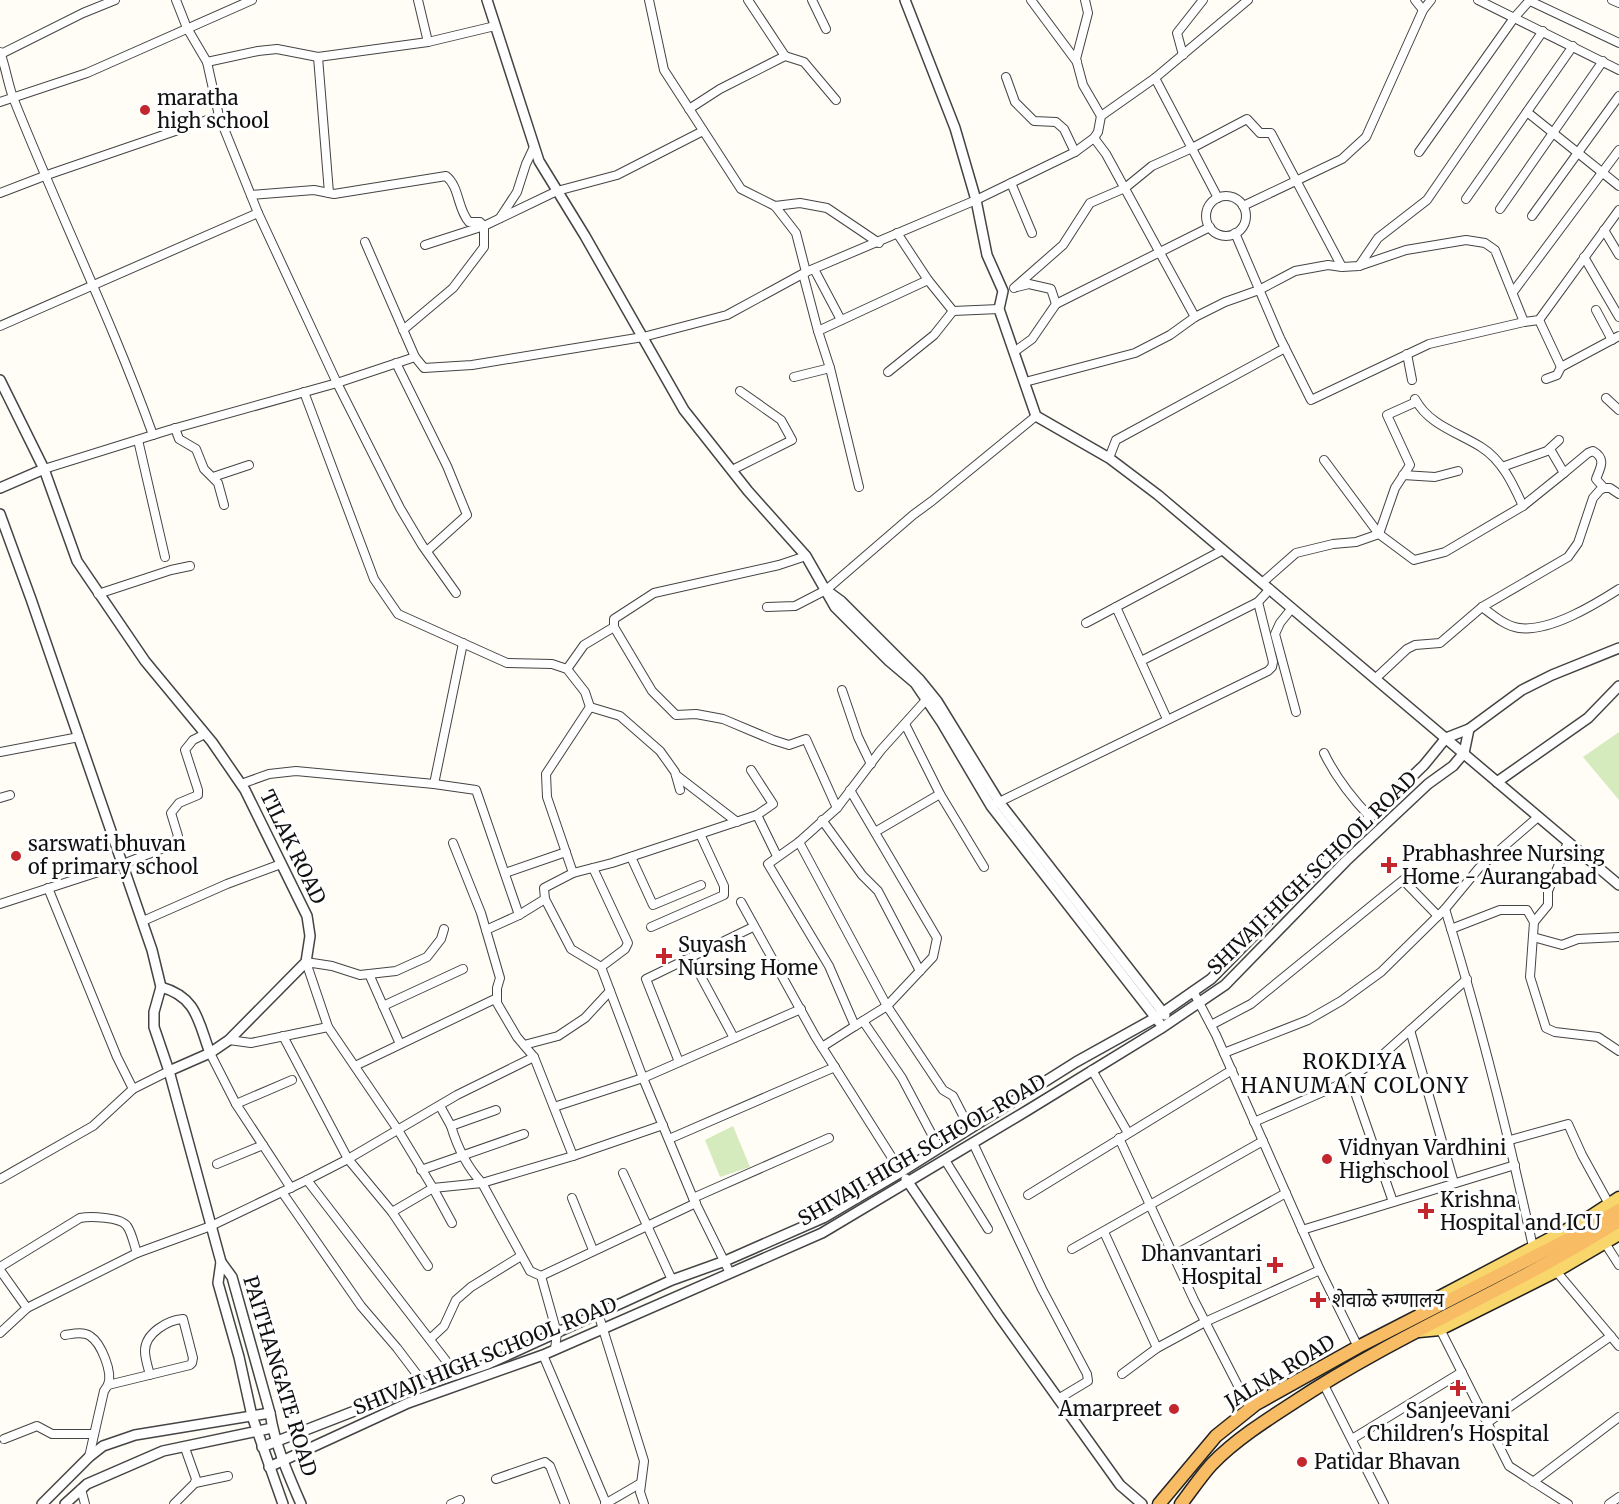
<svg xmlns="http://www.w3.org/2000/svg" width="1619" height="1504" font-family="Merriweather,'Noto Sans Devanagari',serif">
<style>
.green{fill:#d5ebbd}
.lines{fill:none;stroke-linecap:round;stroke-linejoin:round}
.minor-casing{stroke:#444;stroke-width:10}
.tertiary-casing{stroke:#444;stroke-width:12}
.primary-casing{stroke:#222;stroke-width:15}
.trunk-casing{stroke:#222;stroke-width:15}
.minor{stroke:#fff;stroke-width:8}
.tertiary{stroke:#fff;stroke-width:9}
.primary{stroke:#f9d66b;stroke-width:12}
.trunk{stroke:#f7bc64;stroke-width:12}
.poi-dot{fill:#c4262e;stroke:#fff;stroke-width:2}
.labels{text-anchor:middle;stroke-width:6;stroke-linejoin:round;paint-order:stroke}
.poi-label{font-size:20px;fill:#111;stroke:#fff;text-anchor:start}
.street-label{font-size:20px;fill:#111;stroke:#fff}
.neighbourhood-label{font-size:21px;letter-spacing:1.5px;fill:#111;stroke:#fff}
</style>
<rect width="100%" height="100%" fill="#fffdf5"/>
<g class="green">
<polygon points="1619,732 1619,800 1583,757"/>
<polygon points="733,1126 750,1167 720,1177 705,1140"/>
</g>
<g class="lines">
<defs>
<g id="minor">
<polyline points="176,0 187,28 207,62 219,116 258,213 337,383 400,508 422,545 456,593"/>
<polyline points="418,0 428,42"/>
<polyline points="649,0 664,70 741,189 775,206 796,233 806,272"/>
<polyline points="748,0 785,56"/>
<polyline points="812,0 826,29"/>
<polyline points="1031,0 1077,62"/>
<polyline points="1085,0 1088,13 1076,59 1083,85 1101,116"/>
<polyline points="1415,0 1423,10"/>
<polyline points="1478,0 1619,70"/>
<polyline points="1612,0 1619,3"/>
<polyline points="1530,1 1619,43"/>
<path d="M0,52C6,68 8,85 14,100C59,213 112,321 153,435"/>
<polyline points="1,54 83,13 115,0"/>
<polyline points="1183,55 1177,33 1203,0"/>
<polyline points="318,57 329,193"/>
<polyline points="207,62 258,51 277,49 318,57 428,42 495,26"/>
<polyline points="1006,77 1015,102 1034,121 1056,122 1064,129 1075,152"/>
<polyline points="1155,78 1218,198"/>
<polyline points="0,102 87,73 252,0"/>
<polyline points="689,109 720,89 785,56 804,62 836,100"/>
<polyline points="1527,112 1619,186"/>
<polyline points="1094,138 1106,154 1195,317"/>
<polyline points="1419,152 1514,18 1530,0"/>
<polyline points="1011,183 1032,233"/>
<polyline points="0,193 47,175 219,116"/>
<path d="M251,195L314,190L334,194L446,176C460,187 457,209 469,222H480L484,226V247L453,288L403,330"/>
<circle cx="1226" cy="216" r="20"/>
<polyline points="1466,199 1573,46"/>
<polyline points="775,206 800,203 827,208 879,243"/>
<polyline points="1243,206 1342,159 1366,137 1423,10 1431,0"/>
<polyline points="1500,209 1603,61"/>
<polyline points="1532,216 1619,96"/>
<polyline points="500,218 517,192 526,164 534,147"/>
<polyline points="1604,230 1619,255"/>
<polyline points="897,233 928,280"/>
<polyline points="1235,233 1280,338 1311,400 1429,344 1524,322 1539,320 1619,210"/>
<polyline points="365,242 415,357"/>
<polyline points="425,245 484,226 557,191 617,175 703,131"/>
<polyline points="1584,257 1619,317"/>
<polyline points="1359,266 1378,238 1427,200 1543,31"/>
<polyline points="814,269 841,320"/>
<polyline points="803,274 818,331 830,368 859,487"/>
<polyline points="1014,288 1063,245 1090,203 1125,188 1152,166 1192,148 1247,119 1260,133 1271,133 1342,267"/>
<polyline points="1513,292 1619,150"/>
<polyline points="1056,304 1210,227"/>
<polyline points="1596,310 1612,340"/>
<polyline points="1539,320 1561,367 1619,336"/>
<polyline points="0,326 258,213"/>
<polyline points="818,331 928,280 953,311 999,309"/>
<polyline points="1014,352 1032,339 1056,304 1051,289 1029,284 1017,287"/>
<polyline points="1407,354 1412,380"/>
<polyline points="396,363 447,466 467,515 427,551"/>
<polyline points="888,372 934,335 953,311"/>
<polyline points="794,377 830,368"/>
<polyline points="1546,379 1557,375 1561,367"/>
<polyline points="1025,382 1135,353 1170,335 1195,317 1225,302 1259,290 1295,271 1328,265 1342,267 1359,266 1406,250 1466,240 1485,243 1495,250 1524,322"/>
<polyline points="304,392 374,579 398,614 507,663 552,664 567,669 585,692 590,707 546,774 547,797 573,873 544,888 545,899 571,949 601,967 643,1078 693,1198 730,1273"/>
<polyline points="1606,398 1619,410"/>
<path d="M1415,399C1429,425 1457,432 1481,447C1502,460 1513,484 1523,506"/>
<polyline points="175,428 179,439 196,449 204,469 218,483 224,505"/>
<polyline points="138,440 165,557"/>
<polyline points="1109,458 1116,440 1285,348"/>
<polyline points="1324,460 1379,534 1414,560 1445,552 1523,506 1564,473 1550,449"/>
<polyline points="1502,467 1547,451 1559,440"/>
<polyline points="44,469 169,430 337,383 415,357 424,368 472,365 643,337 727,315 806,272 976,200 1075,152 1094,138 1098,132 1101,116 1155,78 1248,0"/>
<polyline points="732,470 792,440 781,420 740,391"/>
<path d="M1564,473L1588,453L1593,451C1607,459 1600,468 1596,479L1604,488"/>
<polyline points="1403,475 1435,477 1458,471"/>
<polyline points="213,477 249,465"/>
<polyline points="806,556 779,565 654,593 614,619 614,627 652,691 676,715 696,714 723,719 773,740 789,745 806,739 837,808"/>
<polyline points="1262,583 1296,553 1333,544 1356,542 1379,534 1395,488 1410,465 1387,415 1416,402"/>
<polyline points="98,594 171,570 190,566"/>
<polyline points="767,607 795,606 826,590 913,515 932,501 1036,416"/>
<polyline points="1116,607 1167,719"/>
<path d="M1482,607C1493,615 1505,626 1519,628C1550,632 1594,605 1619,589"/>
<polyline points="1292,608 1280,623 1275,634 1296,712"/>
<polyline points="1086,623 1223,550"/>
<polyline points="1141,661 1258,602"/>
<polyline points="567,669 584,645 614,627"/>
<polyline points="1376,678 1407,649 1415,645 1440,643 1482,607 1568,557 1578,543 1593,498 1600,490 1604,488 1610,488 1619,494"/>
<polyline points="842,690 858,737 871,764"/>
<polyline points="926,700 881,750 837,808 799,842 768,864 829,966 855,1026 863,1021 902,1078 939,1148"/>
<polyline points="590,707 620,716 660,751 675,772 680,790"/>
<polyline points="905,724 940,794 984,867"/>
<polyline points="0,752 79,737"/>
<path d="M1324,753C1336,778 1351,797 1370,817"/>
<polyline points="751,770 773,804 757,815"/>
<polyline points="676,775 737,822"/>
<polyline points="241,784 269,774 296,771 434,784 476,790 519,915"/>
<polyline points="434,784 463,643"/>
<polyline points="850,790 937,938 933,957 887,1006 863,1021"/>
<polyline points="0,798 10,795"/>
<polyline points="995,804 1268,671 1272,667 1273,662 1258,602 1270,589"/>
<polyline points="822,820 862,875 878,891 920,971"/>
<polyline points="875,832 940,794"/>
<polyline points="799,842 887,1006 943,1090 953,1096 970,1129"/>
<polyline points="453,843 481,913 500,978 497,988 497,1003 517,1037 534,1057 573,1156"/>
<polyline points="631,857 653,905 701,885"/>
<polyline points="593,868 628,943 625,949 601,967"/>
<polyline points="505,873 566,852"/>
<polyline points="573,873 612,863 757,815 777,856"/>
<polyline points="48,888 117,1057 133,1089"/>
<polyline points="741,902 815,1036 901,1172"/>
<polyline points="0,904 123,864 174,844 178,836 171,813 179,803 198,795 198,790 185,750 193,740 205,734"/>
<path d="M1445,909C1480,1021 1508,1133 1533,1247"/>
<polyline points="143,921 227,884 281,864"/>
<polyline points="1534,922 1548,905 1548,891 1568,842"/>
<polyline points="651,927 724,895 724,886 700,834"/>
<polyline points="444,929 441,939 427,957 396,971 360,975 332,966 306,962 328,1027 398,1130 433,1188 482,1183 573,1156 663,1125"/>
<polyline points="1451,929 1500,910 1527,910 1534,922 1530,977 1546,1028 1555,1032 1598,1037 1619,1051"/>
<polyline points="486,930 519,915 545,899"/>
<polyline points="1533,937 1562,945 1578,939 1619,937"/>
<polyline points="691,958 734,1038"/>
<polyline points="369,974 400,1044"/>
<polyline points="1193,991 1216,1035 1320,1270 1358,1347"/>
<polyline points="383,1006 463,969"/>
<polyline points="1211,1025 1251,1004 1403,880 1438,916"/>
<polyline points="1410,1030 1454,1183"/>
<polyline points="283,1036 348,1159 392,1212 428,1266"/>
<polyline points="229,1040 251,1043 328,1027"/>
<polyline points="524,1045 558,1036 585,1018 610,991"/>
<polyline points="822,1047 855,1026"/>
<polyline points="210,1053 236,1104 291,1188"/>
<polyline points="1224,1053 1308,1020 1341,1001 1381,972 1445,909 1479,868 1538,817"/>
<polyline points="679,1062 646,979 753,927"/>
<polyline points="355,1066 497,998"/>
<polyline points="1092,1070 1128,1133"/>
<polyline points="1350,1078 1393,1202"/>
<polyline points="236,1104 292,1080"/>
<polyline points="440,1106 451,1126 496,1110"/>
<polyline points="554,1107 643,1078 801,1009"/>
<polyline points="1254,1122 1341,1084 1377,1060 1467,979"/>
<path d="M451,1126C457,1146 467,1167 482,1183L530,1271L541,1276L557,1333L555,1349"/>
<polyline points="1119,1138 1194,1300 1250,1409"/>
<polyline points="669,1139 835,1067"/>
<polyline points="1510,1140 1568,1124 1582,1155 1609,1204"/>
<polyline points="973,1143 1042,1289 1087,1374 1088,1381 1058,1399"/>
<polyline points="945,1160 988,1229"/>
<polyline points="217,1164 263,1145"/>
<polyline points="421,1170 524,1134"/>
<polyline points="623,1173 672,1280"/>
<polyline points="0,1179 93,1126 133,1089 169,1071"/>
<polyline points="307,1180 457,1375"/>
<polyline points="282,1192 361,1306 397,1348 425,1385"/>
<polyline points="1028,1195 1232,1070"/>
<polyline points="572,1198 593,1250"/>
<polyline points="693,1198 829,1138"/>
<polyline points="392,1212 433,1188 452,1223"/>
<polyline points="1302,1230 1515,1165"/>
<polyline points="1104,1232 1157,1348"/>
<polyline points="1605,1243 1619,1265"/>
<polyline points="1072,1249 1263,1141"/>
<polyline points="1174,1255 1286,1193"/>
<path d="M0,1267L80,1218C90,1216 121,1217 127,1226C132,1233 134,1245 137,1253"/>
<polyline points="0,1270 27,1308"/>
<polyline points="1556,1271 1619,1346"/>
<polyline points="541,1276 696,1203"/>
<polyline points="598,1313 644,1461 640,1492 644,1504"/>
<polyline points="1440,1329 1509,1466 1568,1504"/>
<polyline points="0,1333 27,1308 137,1253 211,1226 307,1180 348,1159 457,1095 534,1057"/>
<path d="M65,1335C72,1334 83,1331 90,1336C101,1343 113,1372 108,1385"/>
<polyline points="430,1339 444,1326 456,1300 471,1287 521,1256"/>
<polyline points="543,1355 606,1503"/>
<polyline points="1122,1374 1157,1348 1205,1322 1320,1270"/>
<polyline points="1323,1383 1384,1504"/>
<polyline points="1487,1423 1611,1336"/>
<polyline points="4,1439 37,1426 52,1434 94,1434"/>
<polyline points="1352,1439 1462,1372"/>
<path d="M89,1457L104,1391L108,1385L190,1365L192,1363L193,1358L183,1319C168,1320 145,1333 145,1351C145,1359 148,1367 150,1375"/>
<polyline points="496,1479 545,1462 550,1466 565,1504"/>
<polyline points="1533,1482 1619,1417"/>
<polyline points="195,1483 228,1476"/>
<polyline points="81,1489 85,1504"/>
<polyline points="174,1504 195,1483 196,1479 185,1448"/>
<polyline points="451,1504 460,1500"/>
<polyline points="605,1504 641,1483"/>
<polyline points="1609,1504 1619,1497"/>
</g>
<g id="tertiary">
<polyline points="487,0 539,161 585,236 684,410 748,491 806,556 835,607 889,661 915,683 942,723 991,806 1159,1022"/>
<polyline points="905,0 955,128 976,200 987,255 1003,291 999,309 1036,416 1109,458 1158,495 1619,885"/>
<polyline points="0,380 44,469 77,561 145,661 212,742 245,790 307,916 310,936 306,962 229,1040 210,1053 169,1071"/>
<polyline points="0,488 44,469"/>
<polyline points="0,514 31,599 152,950 161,987 154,1012 154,1027 169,1071 221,1262 218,1283 239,1357 252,1416 283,1504"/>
<polyline points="830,593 841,601 920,680 937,701 999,802 1165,1015"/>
<polyline points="1497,782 1588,718 1619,686"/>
<path d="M161,987C197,997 198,1021 210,1053"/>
<polyline points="906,1179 999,1316 1120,1485 1142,1504"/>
<path d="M221,1262L232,1277L270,1413C275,1445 288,1474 301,1504"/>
<polyline points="262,1447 393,1396 488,1364 672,1280 725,1261 823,1218 901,1172 1076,1062 1155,1018 1211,979 1370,817 1424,765 1446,738 1469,729 1522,690 1552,675 1619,648"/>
<polyline points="269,1467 408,1403 543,1355 822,1233 1028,1110 1160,1029 1225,985 1346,861 1428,784 1453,766 1464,753 1469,729"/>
<polyline points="42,1504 89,1457 103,1446 135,1435 270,1413"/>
<polyline points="65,1504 87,1484 163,1451 272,1428"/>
</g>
<g id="primary">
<polyline points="1422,1311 1438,1298 1584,1221 1619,1198"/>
<polyline points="1419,1331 1440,1329 1556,1271 1619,1234"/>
</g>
<g id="trunk">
<polyline points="1159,1504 1216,1436 1256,1404 1358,1347 1582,1232 1619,1210"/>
<path d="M1181,1504C1191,1491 1201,1476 1212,1464C1235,1440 1268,1419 1296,1401C1399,1333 1515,1287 1619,1221"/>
</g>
</defs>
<use href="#minor" class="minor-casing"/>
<use href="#tertiary" class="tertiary-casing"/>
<use href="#primary" class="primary-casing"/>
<use href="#trunk" class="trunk-casing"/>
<use href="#minor" class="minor"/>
<use href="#tertiary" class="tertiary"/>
<use href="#primary" class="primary"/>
<use href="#trunk" class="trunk"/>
</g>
<g class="poi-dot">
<circle cx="145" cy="110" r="6"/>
<circle cx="16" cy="856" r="6"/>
<path d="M1386 856h6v6h6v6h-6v6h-6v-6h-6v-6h6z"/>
<path d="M661 947h6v6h6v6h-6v6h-6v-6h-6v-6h6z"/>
<circle cx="1327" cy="1159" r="6"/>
<path d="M1423 1202h6v6h6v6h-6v6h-6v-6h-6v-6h6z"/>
<path d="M1272 1256h6v6h6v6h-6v6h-6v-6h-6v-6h6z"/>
<path d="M1315 1291h6v6h6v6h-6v6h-6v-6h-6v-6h6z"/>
<path d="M1455 1379h6v6h6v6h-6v6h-6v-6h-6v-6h6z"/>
<circle cx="1174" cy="1409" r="6"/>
<circle cx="1302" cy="1462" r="6"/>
</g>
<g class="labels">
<g class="poi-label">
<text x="157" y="105">maratha<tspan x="157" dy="23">high school</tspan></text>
<text x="28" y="851">sarswati bhuvan<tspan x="28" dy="23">of primary school</tspan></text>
<text x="1402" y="861">Prabhashree Nursing<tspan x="1402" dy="23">Home - Aurangabad</tspan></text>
<text x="678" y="952">Suyash<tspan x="678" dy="23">Nursing Home</tspan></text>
<text x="1339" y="1155">Vidnyan Vardhini<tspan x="1339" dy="23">Highschool</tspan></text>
<text x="1440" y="1207">Krishna<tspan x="1440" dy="23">Hospital and ICU</tspan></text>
<text x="1262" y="1261" text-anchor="end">Dhanvantari<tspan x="1262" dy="23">Hospital</tspan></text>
<text x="1332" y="1307">शेवाळे रुग्णालय</text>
<text x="1162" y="1416" text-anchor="end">Amarpreet</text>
<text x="1458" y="1418" text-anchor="middle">Sanjeevani<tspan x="1458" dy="23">Children's Hospital</tspan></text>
<text x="1314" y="1469">Patidar Bhavan</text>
</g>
<g class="street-label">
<text transform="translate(293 847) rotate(64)" y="7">TILAK ROAD</text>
<text transform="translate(1312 873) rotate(-44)" y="7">SHIVAJI HIGH SCHOOL ROAD</text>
<text transform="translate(922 1150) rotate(-30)" y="7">SHIVAJI HIGH SCHOOL ROAD</text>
<text transform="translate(485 1356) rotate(-22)" y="7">SHIVAJI HIGH SCHOOL ROAD</text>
<text transform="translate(1280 1372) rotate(-31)" y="7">JALNA ROAD</text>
<text transform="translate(280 1376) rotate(73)" y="7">PAITHANGATE ROAD</text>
</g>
<g class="neighbourhood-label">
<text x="1355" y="1069">ROKDIYA<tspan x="1355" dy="24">HANUMAN COLONY</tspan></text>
</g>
</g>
</svg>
